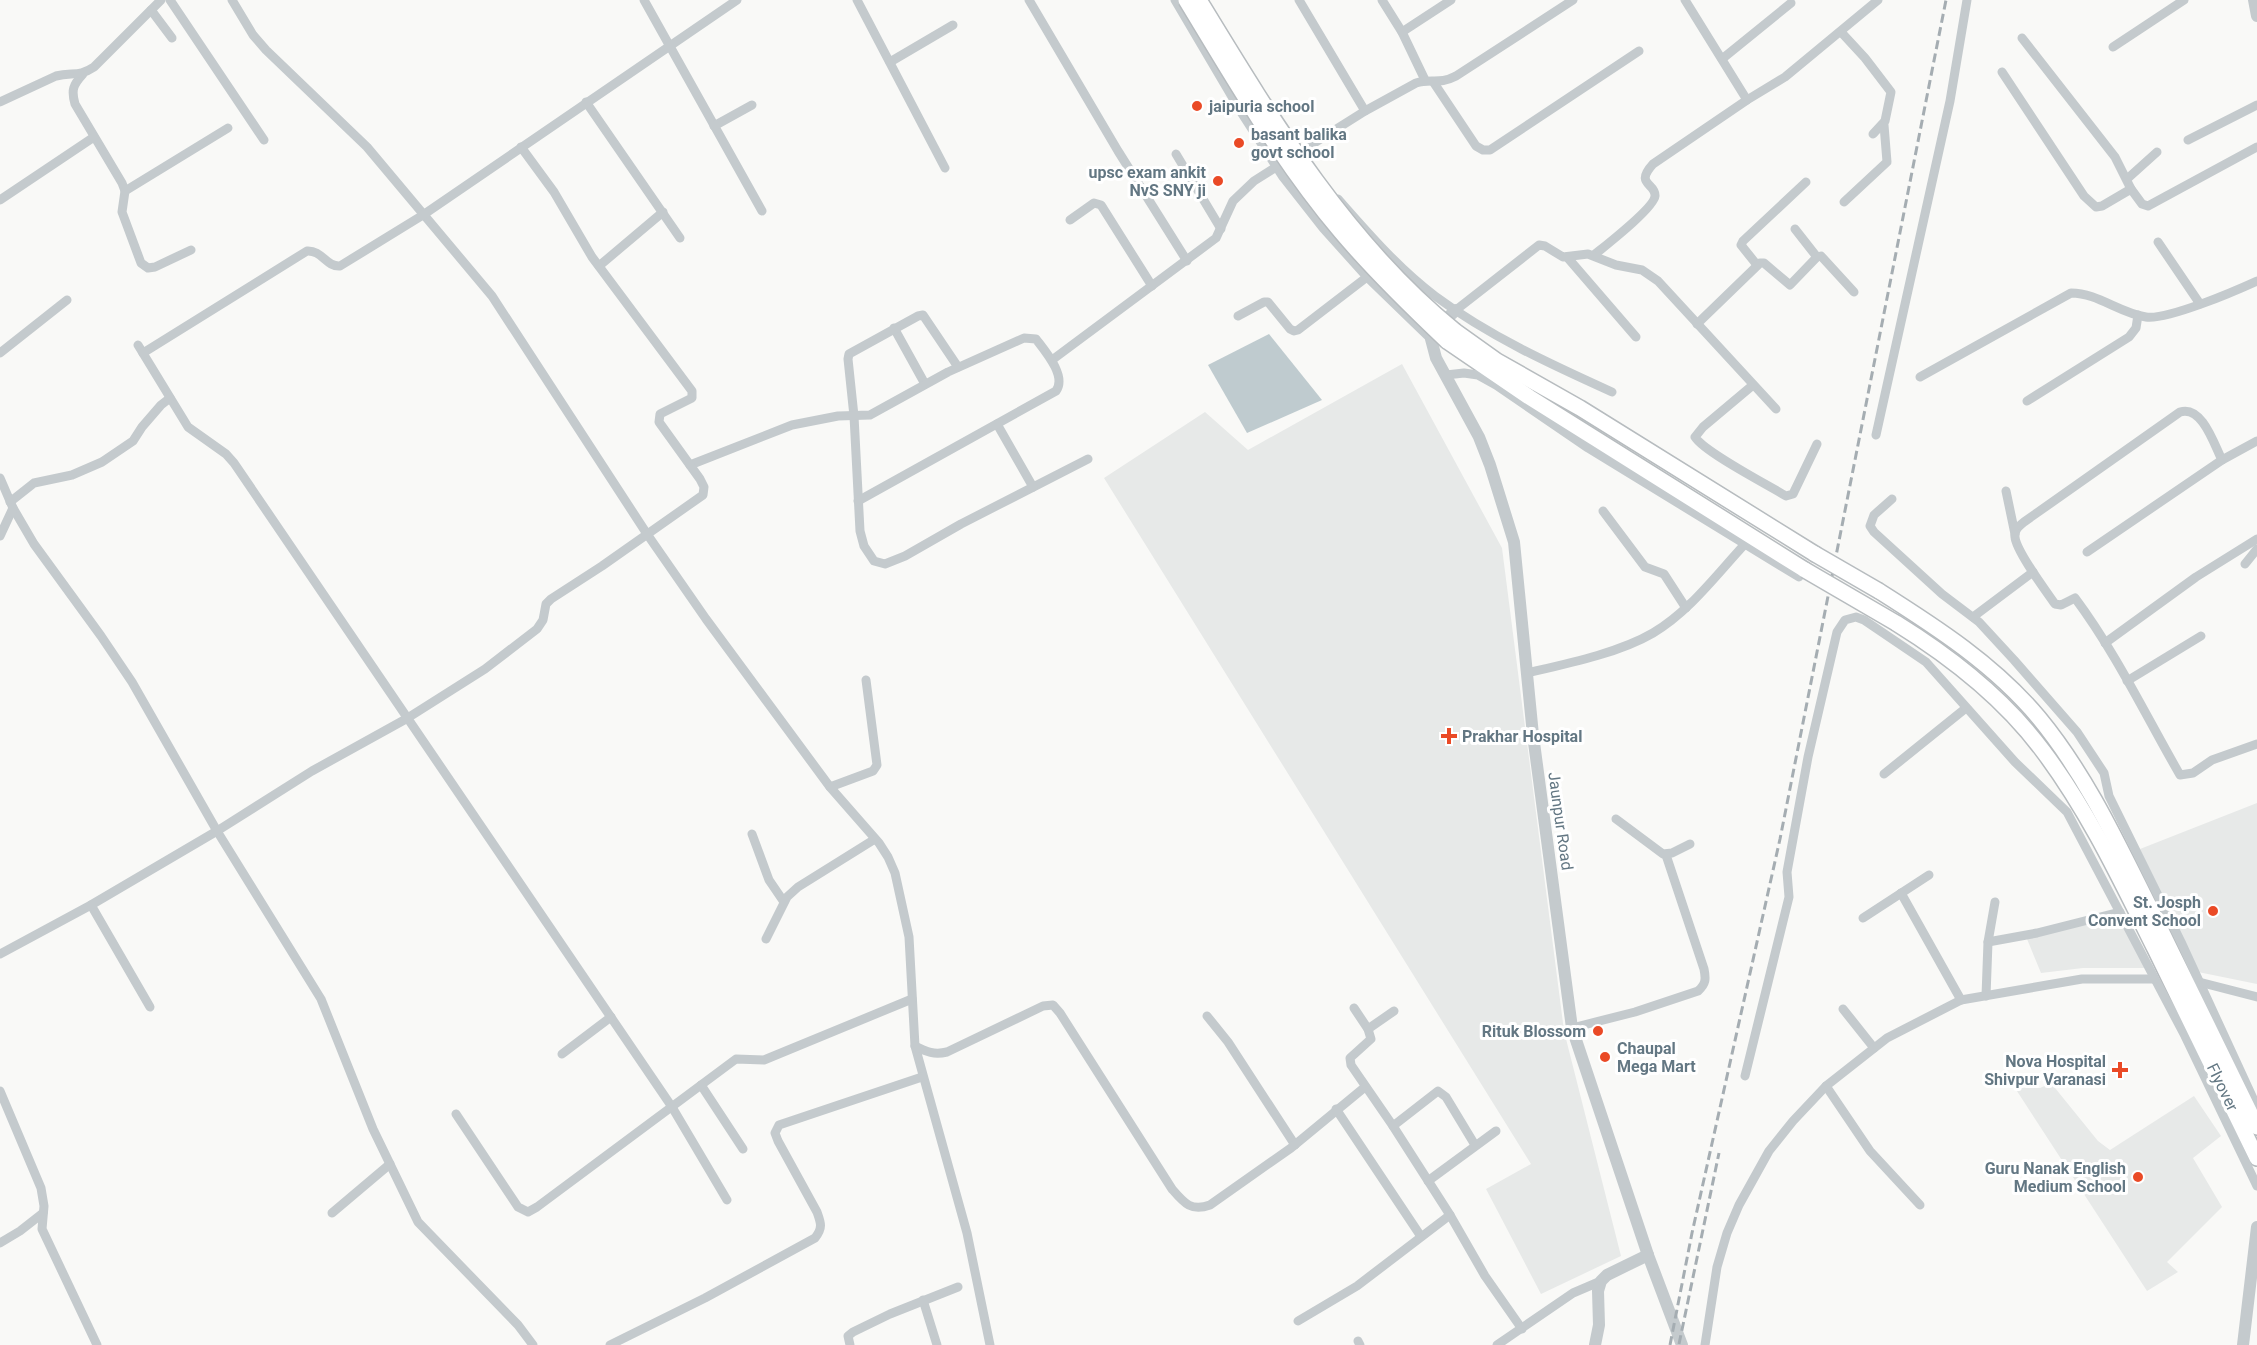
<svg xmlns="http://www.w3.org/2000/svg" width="2257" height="1345" font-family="Roboto,sans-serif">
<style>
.built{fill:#e7e9e8}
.water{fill:#bfcbcf}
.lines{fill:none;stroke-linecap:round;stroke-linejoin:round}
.trunk-casing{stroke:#b7bcbf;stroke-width:18}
.minor{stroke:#c4cacd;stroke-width:9}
.tertiary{stroke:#c4cacd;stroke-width:12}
.trunk{stroke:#fff;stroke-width:15}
.rail{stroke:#a5adb2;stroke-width:3;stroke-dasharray:9 4.5;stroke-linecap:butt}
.trunk-bridge-casing{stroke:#b7bcbf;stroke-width:18;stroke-linecap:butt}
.trunk-bridge{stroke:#fff;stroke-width:15}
.poi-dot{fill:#ea4a26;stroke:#fff;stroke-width:2}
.labels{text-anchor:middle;stroke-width:6;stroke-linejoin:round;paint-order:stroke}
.poi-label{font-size:16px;font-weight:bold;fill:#637783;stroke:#fff;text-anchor:end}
.street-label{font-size:16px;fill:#637783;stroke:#fff}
</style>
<rect width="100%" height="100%" fill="#f9f9f7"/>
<g class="built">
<polygon points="1402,364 1502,548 1564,1031 1621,1256 1541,1294 1486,1189 1531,1164 1104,478 1205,412 1248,450"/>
<polygon points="2257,803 2257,984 2198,972 2140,849"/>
<polygon points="2117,911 2146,968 2083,968 2041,973 2027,939"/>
<polygon points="2051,1083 2098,1141 2110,1150 2194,1096 2221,1136 2193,1158 2222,1207 2167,1262 2178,1272 2147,1291 2015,1088 2040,1088"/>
</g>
<polygon class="water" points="1269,334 1322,400 1247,433 1208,365"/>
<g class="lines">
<defs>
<g id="trunk">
<polyline points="1455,331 1497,361 1580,408 1815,554"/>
<polyline points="1447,341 1529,397 1805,570"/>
<path d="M1879,591C1936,627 1995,665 2039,718C2086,775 2118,844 2151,910C2186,982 2222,1055 2257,1127"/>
<path d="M1896,623C1951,657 2004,698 2043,751C2089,812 2121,881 2155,949C2189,1019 2223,1088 2257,1158"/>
</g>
</defs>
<use href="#trunk" class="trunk-casing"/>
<g class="minor">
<polyline points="170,0 264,140"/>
<polyline points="232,0 253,35 266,50 367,147 492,296 647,534 706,619 830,787 879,843 888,857 895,873 909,937 915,1046 967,1233 990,1345"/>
<polyline points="644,0 762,211"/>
<polyline points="857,0 945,168"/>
<polyline points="1029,0 1118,151 1187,261"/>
<polyline points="1175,0 1241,112 1283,177 1323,228 1367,277 1431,339"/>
<polyline points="1299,0 1365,111"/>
<polyline points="1382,0 1402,32 1425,80"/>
<polyline points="1685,0 1747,100"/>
<polyline points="151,10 172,38"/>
<polyline points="1402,32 1451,0"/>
<polyline points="1841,32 1865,58 1891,92 1885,121 1873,134"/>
<polyline points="2022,38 2115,157 2131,189"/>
<polyline points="2113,47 2184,0"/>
<polyline points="1722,59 1791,3"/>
<polyline points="890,62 953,25"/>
<polyline points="2002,72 2084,196 2096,207 2102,206 2131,189 2142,204 2148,206 2257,147"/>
<path d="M83,74C73,85 71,90 75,104L122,183L125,191L122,212L141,263L148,268L155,267L191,250"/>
<polyline points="1434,83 1476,146 1483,150 1490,150 1639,51"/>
<path d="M0,102L56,76C73,72 79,77 94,67L161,0"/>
<polyline points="586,102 680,238"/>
<polyline points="714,126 752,105"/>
<polyline points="2188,140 2257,105"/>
<polyline points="1176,154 1221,229"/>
<polyline points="2127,179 2157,152"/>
<polyline points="125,191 228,128"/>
<path d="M1338,199C1368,233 1398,268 1435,296C1489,336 1550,364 1612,392"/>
<polyline points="0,200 94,137"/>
<polyline points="1844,202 1887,162 1884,125"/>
<polyline points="1070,220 1094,203 1101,205 1152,286"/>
<polyline points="1795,229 1817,257"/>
<polyline points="2158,242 2200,304"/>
<path d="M1594,255C1605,246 1654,208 1655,196C1656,183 1634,185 1653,164L1747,100L1785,77L1878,0"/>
<polyline points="1567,257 1636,337"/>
<polyline points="1757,265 1741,245 1743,241 1806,182"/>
<polyline points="599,266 663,212"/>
<polyline points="1456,310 1539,245 1545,246 1563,257 1588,254 1616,265 1642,270 1658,281 1776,409"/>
<polyline points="1238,316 1264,302 1268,302 1290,329 1294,331 1298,330 1367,277"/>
<polyline points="1697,324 1760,263 1764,263 1790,285 1817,257 1821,256 1854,292"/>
<polyline points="894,328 925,384"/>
<polyline points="138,345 188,427 226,454 234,463 672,1107 727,1200"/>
<polyline points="0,353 67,300"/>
<path d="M143,353L307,251C322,250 326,267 340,266L423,215L737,0"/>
<path d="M1052,360L1216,238L1233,201L1254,181L1365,111L1416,83C1431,78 1439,85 1456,76L1573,0"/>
<polyline points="958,367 923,315 918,316 849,354 848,359 854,416 860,531 864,546 874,561 885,564 905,556 961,524 1088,459"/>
<polyline points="1446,375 1464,373 1478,375 1496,385 1588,448 1799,577"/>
<path d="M1920,377L2071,293C2098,293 2119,313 2146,317C2168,320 2235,291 2257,281"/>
<path d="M1753,385L1703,427L1695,437C1704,452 1768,485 1786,496L1793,494L1817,444"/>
<polyline points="2027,401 2129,337 2136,328 2138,315"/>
<polyline points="997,424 1033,487"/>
<polyline points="1876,435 1950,101 1967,0"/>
<path d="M2222,460C2214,444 2202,405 2180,412L2024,522C2019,526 2014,530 2015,537C2016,551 2046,591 2055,604L2061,605L2075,598C2116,653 2146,716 2180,775L2193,773L2212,760L2257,744"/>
<path d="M690,465L792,425L838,416L870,415L948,372L1024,338L1036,339C1045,351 1067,376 1056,391L858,501"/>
<polyline points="0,478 13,508 34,544 101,636 132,682 217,831 321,999 373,1129 418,1222 518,1325 533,1345"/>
<polyline points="2006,491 2015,534"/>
<polyline points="1892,499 1874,515 1870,526 1874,532 1942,594 1979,622 2014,660 2077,732 2104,773 2109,796 2181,942 2257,1107"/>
<polyline points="10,502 34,483 72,475 102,462 133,441 142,427 161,405 170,398"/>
<polyline points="1603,511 1645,567 1664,574 1686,608"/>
<polyline points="0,536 13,508"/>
<polyline points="2087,552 2222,460 2257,441"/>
<polyline points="2245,564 2257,549"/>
<polyline points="1973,617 2033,572"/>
<polyline points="2105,643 2196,577 2257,539"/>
<path d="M1527,673C1566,664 1619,653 1653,633C1689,612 1717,574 1745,544"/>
<polyline points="2127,681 2201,636"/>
<polyline points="1884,774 1966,708"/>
<polyline points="830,787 873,771 877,765 866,680"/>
<polyline points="1616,819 1663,854 1672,853 1690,844"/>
<polyline points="752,834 769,880 784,902"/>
<polyline points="1901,893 1961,1000"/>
<polyline points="91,905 150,1007"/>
<polyline points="1863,918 1929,875"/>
<polyline points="766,939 787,897 798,887 875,839"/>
<polyline points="1988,942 2037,933 2120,912"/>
<polyline points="0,954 91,905 217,831 312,771 406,719 485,669 537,629 543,620 546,604 551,599 602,566 703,495 704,487 700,479 659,422 660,414 692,398 692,391 592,257 554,192 521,147"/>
<polyline points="2199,982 2257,997"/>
<polyline points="1986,996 1988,942 1995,902"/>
<polyline points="1354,1008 1368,1029 1371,1039 1350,1058 1351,1065 1393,1126 1450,1215 1485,1276 1522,1329"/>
<polyline points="1843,1009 1874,1048"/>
<polyline points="1207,1016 1228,1042 1295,1145"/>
<path d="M1572,1028L1635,1012L1698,991C1706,984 1706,979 1704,969L1666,855"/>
<polyline points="1368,1029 1394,1011"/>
<path d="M915,1046C927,1052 934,1055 947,1052L1043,1006L1053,1005L1060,1013L1172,1189C1184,1203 1191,1212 1210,1205L1291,1148L1365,1087"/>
<polyline points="562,1054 611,1017"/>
<polyline points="1745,1076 1789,897 1787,872 1808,757 1837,632 1845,620 1856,617 1864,620 1926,662 2015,762 2067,812 2185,1036 2257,1186"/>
<polyline points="701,1085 743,1149"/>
<polyline points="1826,1086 1870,1151 1920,1205"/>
<polyline points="0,1091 41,1188 44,1206 42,1229 97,1345"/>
<polyline points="1336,1109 1420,1235"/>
<polyline points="456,1114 518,1207 528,1212 537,1207 736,1059 764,1060 912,999"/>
<polyline points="1393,1126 1438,1091 1446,1097 1475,1145"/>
<polyline points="1428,1181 1496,1131"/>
<polyline points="332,1213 390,1164"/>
<polyline points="0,1243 20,1231 43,1213"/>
<polyline points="923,1300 937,1345"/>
<polyline points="1298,1321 1357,1286 1450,1215"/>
<polyline points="1358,1341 1360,1345"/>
<path d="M610,1345L705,1298L815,1238C823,1228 821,1223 817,1212L778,1141L775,1133L779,1125L922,1077"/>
<polyline points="850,1345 848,1336 853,1332 890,1314 958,1287"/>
<polyline points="1497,1345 1573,1293 1601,1281"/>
<polyline points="1705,1345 1717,1267 1727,1233 1739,1205 1769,1151 1793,1121 1826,1086 1887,1038 1961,1000 2082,979 2154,979"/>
</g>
<g class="tertiary">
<polyline points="2254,0 2257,16"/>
<polyline points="1456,310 1432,332 1431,339 1436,358 1479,437 1490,465 1514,542 1533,735 1572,1028 1648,1255 1682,1345"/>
<polyline points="1595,1345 1599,1325 1598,1291 1601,1281 1607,1275 1648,1255"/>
<polyline points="2243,1345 2257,1227"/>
</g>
<use href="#trunk" class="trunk"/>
<g class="rail">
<polyline points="1679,1344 1719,1153"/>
<polyline points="1670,1345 1692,1233 1780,839 1946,0"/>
</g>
<defs>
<g id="trunk-bridge">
<path d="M1186,0C1234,79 1281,161 1341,232C1374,271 1410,306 1447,341"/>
<path d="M1199,0C1271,118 1346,243 1455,331"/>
<polyline points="1815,554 1879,591"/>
<polyline points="1805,570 1896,623"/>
</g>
</defs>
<use href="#trunk-bridge" class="trunk-bridge-casing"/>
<use href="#trunk-bridge" class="trunk-bridge"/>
</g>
<g class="poi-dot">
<circle cx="1197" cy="106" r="6"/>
<circle cx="1239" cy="143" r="6"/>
<circle cx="1218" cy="181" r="6"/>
<path d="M1446 727h6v6h6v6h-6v6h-6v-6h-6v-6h6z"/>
<circle cx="2213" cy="911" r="6"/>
<circle cx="1598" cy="1031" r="6"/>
<circle cx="1605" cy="1057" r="6"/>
<path d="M2117 1061h6v6h6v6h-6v6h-6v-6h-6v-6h6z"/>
<circle cx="2138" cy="1177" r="6"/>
</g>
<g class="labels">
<g class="poi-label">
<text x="1209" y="112" text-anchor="start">jaipuria school</text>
<text x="1251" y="140" text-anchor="start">basant balika<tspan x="1251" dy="18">govt school</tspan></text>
<text x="1206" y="178">upsc exam ankit<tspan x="1206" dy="18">NvS SNY ji</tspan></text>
<text x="1462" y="742" text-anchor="start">Prakhar Hospital</text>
<text x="2201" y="908">St. Josph<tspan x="2201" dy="18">Convent School</tspan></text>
<text x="1586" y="1037">Rituk Blossom</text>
<text x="1617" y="1054" text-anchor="start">Chaupal<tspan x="1617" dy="18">Mega Mart</tspan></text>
<text x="2106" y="1067">Nova Hospital<tspan x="2106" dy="18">Shivpur Varanasi</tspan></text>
<text x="2126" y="1174">Guru Nanak English<tspan x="2126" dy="18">Medium School</tspan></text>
</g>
<g class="street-label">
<text transform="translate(1561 821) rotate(82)" y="6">Jaunpur Road</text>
<text transform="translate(2223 1087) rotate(64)" y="6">Flyover</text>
</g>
</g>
</svg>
